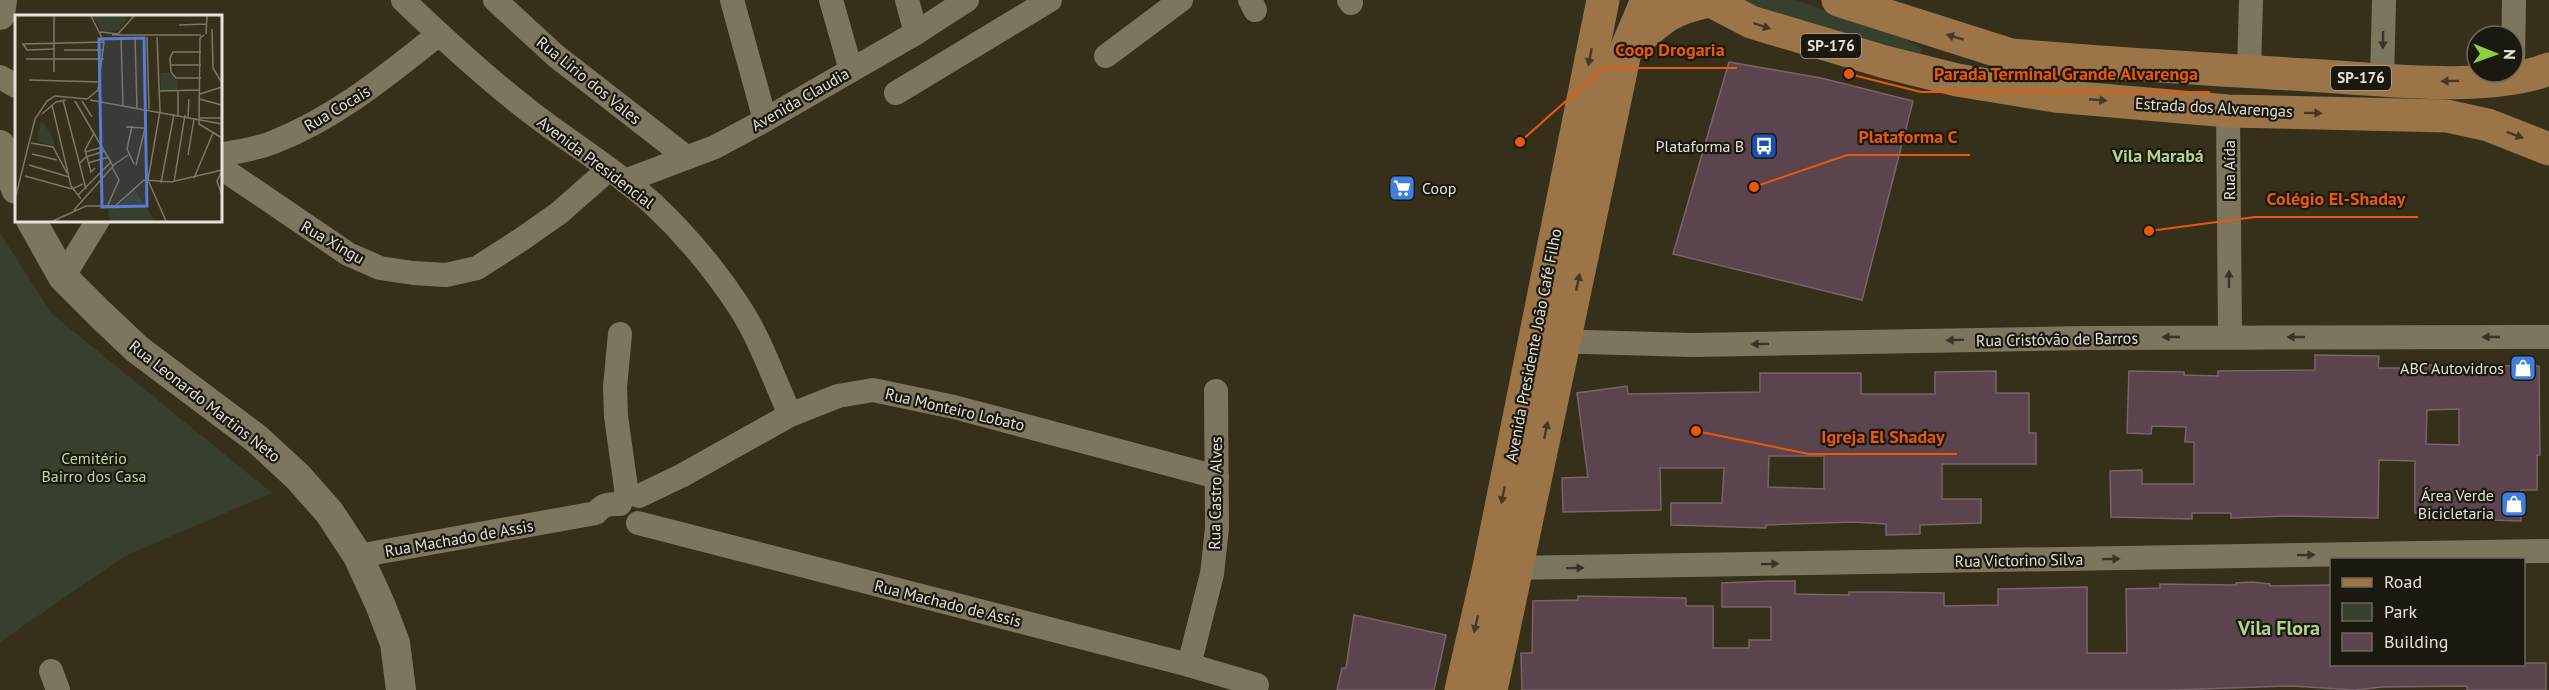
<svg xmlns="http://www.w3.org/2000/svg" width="2549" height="690" font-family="'PT Sans',sans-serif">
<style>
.green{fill:#36402d}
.building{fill:#5b444d;stroke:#7b626b;stroke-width:1.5;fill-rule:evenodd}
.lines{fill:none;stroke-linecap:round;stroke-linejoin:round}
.minor{stroke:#7c765f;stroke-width:24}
.tertiary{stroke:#7c765f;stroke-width:30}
.primary{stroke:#9b7448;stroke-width:33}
.oneway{fill:#483823}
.oneway2{fill:#383427}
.labels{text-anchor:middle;stroke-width:4.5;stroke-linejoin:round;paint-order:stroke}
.shield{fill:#1b180f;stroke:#a8a59a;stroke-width:1.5}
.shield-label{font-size:15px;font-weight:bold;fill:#e5e1d5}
.street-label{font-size:16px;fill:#e5e1d5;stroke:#1b180f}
.poi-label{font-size:16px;fill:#e5e1d5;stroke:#1b180f;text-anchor:end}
.park-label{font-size:16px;fill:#b8d89b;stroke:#1b180f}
.neighbourhood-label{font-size:18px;font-weight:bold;fill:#b2d48f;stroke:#1b180f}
.quarter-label{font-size:20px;font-weight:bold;fill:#b2d48f;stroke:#1b180f}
.inset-road{fill:none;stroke:#7c7765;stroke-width:1.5}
.view{fill:#597ad7;fill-opacity:0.15;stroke:#597ad7;stroke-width:3}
.inset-edge{fill:none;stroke:#e5e1d5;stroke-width:3}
.leader{fill:none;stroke:#e8590c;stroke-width:2}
.callout-dot{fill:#e8590c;stroke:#1b180f;stroke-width:2}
.callout-label{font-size:18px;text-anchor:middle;font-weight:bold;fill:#e8590c;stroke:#1b180f;stroke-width:4.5;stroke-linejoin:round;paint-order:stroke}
</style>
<rect width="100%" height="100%" fill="#36301b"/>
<g class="green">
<polygon points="1724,0 1796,0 1902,37 1922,49 1919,57"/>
<polygon points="0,233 52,314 272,493 125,556 0,642"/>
</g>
<g class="building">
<polygon points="1729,62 1821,78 1913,101 1862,300 1673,254"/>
<path d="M2315,355L2379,356L2378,368H2411V365L2539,366L2540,455H2537V490H2521V521L2490,520V515L2415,513V461L2379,460L2378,518L2291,516L2231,518V513H2192V519L2111,517L2110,471L2142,470V484H2194V442H2185L2186,427L2152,426L2151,434L2127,433L2129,371L2184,372V375L2218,376V371L2315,370ZM2459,409V445L2426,444L2427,410Z"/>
<path d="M1996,371V393H2029V433H2036V464H1942V499H1981V523L1920,525V534L1886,535V524L1853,522L1766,525V528L1671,525V503H1722L1724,468H1660L1661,510L1563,512L1562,478L1588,477L1577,393L1627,386L1628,394L1760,392V373H1861V394H1935V372ZM1769,456H1824V489L1768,487Z"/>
<polygon points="1771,581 1795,581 1795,594 1849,595 1849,592 1886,592 1944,593 1944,606 1998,605 1998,589 2087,587 2087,653 2127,653 2126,589 2160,588 2160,584 2236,585 2236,583 2252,582 2270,584 2270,586 2331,585 2331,664 2546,663 2546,690 2467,690 2467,686 2382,687 2355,690 2291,686 2173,690 1522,690 1521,653 1532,653 1533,601 1578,600 1578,596 1686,598 1686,606 1713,606 1713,648 1749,648 1749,640 1771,640 1771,607 1722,607 1722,583"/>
<polygon points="1354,615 1446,635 1434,690 1337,690 1342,668 1346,668"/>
</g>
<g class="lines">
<g class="minor">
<path d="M403,0C445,40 487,79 533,114C572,144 617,171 653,204C685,234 716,271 740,308C760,339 775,381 790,415"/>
<polyline points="495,0 556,56 686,157"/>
<polyline points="732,0 765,120"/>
<polyline points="831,0 851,70"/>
<polyline points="907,0 916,33"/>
<polyline points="1250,0 1255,10"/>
<polyline points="1349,0 1351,3"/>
<polyline points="1106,56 1181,0"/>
<polyline points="2513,59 2514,0"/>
<polyline points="2249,73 2251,0"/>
<polyline points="0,77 16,86"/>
<polyline points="2382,80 2384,0"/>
<polyline points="896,93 1050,0"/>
<polyline points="2228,111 2230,337"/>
<path d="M220,155C238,151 257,149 274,142C337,117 386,76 439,34"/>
<polyline points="220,167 348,254 380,268 413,273 446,275 477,268 522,239 559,213 608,170"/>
<polyline points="625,181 715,147 756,125 916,33 967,0"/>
<polyline points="63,277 98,220"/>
<polyline points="620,334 615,387 616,416 627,495"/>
<polyline points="1550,341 1692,345 2087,338 2549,337"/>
<polyline points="639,496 681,476 790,415 838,396 873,390 954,407 1217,477"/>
<polyline points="638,523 1189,665 1257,685"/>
<path d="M358,556L596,513C603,504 608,504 620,504"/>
<polyline points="1502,568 2549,551"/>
<polyline points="1189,665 1212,574 1217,528 1216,391"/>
<polyline points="51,671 58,690"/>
</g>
<g class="tertiary">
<polyline points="0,15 2,0"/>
<polyline points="0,145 16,189"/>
<polyline points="31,220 63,277 101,315 137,349 257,439 298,477 329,512 358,556 380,604 395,643 401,690"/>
</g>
<g class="primary">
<polyline points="1709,0 1751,22 1885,62 1957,80 2055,96 2228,111 2447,116 2488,125 2549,149"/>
<path d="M1838,0L2011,55L2035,57C2131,65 2226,70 2322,76C2386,80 2490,92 2549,69"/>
<path d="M1633,44C1663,17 1669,10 1709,1"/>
<polyline points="1461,690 1489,567 1603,0"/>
<polyline points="1491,690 1625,52 1647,0"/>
</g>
</g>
<defs><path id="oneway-solid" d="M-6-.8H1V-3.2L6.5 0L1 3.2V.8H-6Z" transform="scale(1.5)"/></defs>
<g class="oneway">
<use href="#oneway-solid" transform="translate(1762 26) rotate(18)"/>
<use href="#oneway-solid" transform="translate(1955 37) rotate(-163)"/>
<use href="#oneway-solid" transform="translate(1590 57) rotate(101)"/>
<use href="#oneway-solid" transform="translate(2450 81) rotate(179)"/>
<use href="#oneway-solid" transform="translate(2098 100) rotate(5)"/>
<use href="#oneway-solid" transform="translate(2313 113) rotate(1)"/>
<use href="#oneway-solid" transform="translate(2515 135) rotate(21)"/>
<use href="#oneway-solid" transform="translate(1578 282) rotate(-78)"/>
<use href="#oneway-solid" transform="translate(1546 430) rotate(-78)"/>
<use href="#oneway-solid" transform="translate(1503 495) rotate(101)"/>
<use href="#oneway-solid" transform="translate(1476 624) rotate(103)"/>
</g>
<g class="oneway2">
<use href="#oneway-solid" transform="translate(2383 40) rotate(91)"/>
<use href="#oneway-solid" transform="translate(2229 279) rotate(-90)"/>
<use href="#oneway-solid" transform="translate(2171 337) rotate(180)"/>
<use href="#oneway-solid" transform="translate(2296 337) rotate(180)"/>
<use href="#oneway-solid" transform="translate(2491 337) rotate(180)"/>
<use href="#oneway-solid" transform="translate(1955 340) rotate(179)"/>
<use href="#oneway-solid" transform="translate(1760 344) rotate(179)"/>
<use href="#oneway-solid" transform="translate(2306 555) rotate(-1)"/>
<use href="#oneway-solid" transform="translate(2111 559) rotate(-1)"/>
<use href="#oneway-solid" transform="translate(1770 564) rotate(-1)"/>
<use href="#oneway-solid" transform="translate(1575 568) rotate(-1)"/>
</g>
<defs>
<symbol id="bus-square" viewBox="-11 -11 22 22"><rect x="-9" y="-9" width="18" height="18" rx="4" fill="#1a4fb4" stroke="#1b180f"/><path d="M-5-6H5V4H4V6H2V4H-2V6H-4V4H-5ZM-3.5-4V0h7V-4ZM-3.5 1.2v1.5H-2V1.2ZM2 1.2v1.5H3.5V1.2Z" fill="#fff"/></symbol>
<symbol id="supermarket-square" viewBox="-11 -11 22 22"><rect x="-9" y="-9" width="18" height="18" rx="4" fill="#3f7fe0" stroke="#1b180f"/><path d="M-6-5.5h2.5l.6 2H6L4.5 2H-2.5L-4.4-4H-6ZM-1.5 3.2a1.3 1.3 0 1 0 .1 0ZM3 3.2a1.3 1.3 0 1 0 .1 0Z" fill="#fff"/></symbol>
<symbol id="shop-square" viewBox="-11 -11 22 22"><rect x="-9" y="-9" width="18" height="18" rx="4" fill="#3f7fe0" stroke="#1b180f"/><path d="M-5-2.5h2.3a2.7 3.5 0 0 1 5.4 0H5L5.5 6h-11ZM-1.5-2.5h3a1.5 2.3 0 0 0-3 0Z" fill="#fff"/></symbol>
</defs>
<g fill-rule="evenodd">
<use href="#bus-square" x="1749" y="131" width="30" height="30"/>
<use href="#supermarket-square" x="1387" y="173" width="30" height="30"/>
<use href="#shop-square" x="2508" y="353" width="30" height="30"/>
<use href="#shop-square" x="2499" y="489" width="30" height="30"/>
</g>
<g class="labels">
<g class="shield">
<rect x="1801" y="34" width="60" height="24" rx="4.5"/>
<rect x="2331" y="66" width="60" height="24" rx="4.5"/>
</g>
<g class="shield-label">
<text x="1831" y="51">SP-176</text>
<text x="2361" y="83">SP-176</text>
</g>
<g class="street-label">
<text transform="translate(589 80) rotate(39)" y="6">Rua Lirio dos Vales</text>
<text transform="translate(800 99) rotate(-30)" y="6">Avenida Claudia</text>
<text transform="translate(2214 107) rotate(3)" y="6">Estrada dos Alvarengas</text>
<text transform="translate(337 108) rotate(-31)" y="6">Rua Cocais</text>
<text transform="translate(596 162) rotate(37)" y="6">Avenida Presidencial</text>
<text transform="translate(2229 170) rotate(-90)" y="6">Rua Aída</text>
<text transform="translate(333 242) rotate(30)" y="6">Rua Xingu</text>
<text transform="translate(2057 339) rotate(-1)" y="6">Rua Cristóvão de Barros</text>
<text transform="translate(1533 345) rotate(-79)" y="6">Avenida Presidente João Café Filho</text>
<text transform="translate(205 401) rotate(38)" y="6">Rua Leonardo Martins Neto</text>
<text transform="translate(955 409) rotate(13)" y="6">Rua Monteiro Lobato</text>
<text transform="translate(1215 493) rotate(-89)" y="6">Rua Castro Alves</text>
<text transform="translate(459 538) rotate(-10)" y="6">Rua Machado de Assis</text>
<text transform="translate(2019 560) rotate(-1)" y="6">Rua Victorino Silva</text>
<text transform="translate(948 603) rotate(14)" y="6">Rua Machado de Assis</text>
</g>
<g class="poi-label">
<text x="1744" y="152">Plataforma B</text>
<text x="1422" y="194" text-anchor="start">Coop</text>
<text x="2504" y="374">ABC Autovidros</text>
<text x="2494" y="501">Área Verde<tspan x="2494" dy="18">Bicicletaria</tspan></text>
</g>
<g class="park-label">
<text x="94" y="464">Cemitério<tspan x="94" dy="18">Bairro dos Casa</tspan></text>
</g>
<g class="neighbourhood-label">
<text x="2158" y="162">Vila Marabá</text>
</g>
<g class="quarter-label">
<text x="2279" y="635">Vila Flora</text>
</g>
</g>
<g transform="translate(15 15)">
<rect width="207" height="207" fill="#36301b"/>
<path d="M78,1H112L111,5L104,16L87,17ZM145,58H155L162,65L163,75H146ZM26,105L39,124V131L22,126ZM119,174L140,206H95L93,194L107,188Z" fill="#36402d"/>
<path class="inset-road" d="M164,10L192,9M197,14L198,53L207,68M85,17L103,19L119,1M191,19L192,1M97,20H186M189,20L185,23L184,109L207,123M106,22L108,91M120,22L122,93M132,22L134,94M142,22L145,96L133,165L151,206M40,34L12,35L8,29L89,27M49,35H89M186,37H158L155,43L156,57L161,63H186M11,44H89M156,50H186M39,57V1M14,65L86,67M144,76L185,75M185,79L207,72M184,84L207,90M48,85L71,174M75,85L207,109M60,86L98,151M67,86L77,102M37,90L56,171L66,184M27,99L41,87L51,85M163,101V75M173,103L174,84M184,103H207M117,111L112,134L119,149M111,112L129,113M79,118L70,135L76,157L80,153M16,128L38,132L52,158M70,137L88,132M17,139L42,145M173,140L179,104M73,148L94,142M64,149L71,142L90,136M14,150L54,162M121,150L131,109M207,156L202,166L207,180M10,161L57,174L68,169M179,163L198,118M159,167L170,100M146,168L159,99M63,180L96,147M0,184L20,104L32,86L40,81L72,84L83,75L89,27L76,1M92,192L104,165L97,152M59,195L100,149L113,140M38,206L71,191H100L129,165L156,167L207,155"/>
<path class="view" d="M129,23L132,191L87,192L84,24Z"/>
<rect width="207" height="207" class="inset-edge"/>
</g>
<path class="leader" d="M1520 142L1603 68H1737M1849 74L1921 92H2210M1754 187L1847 155H1970M2149 231L2255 217H2418M1696 431L1809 454H1957"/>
<g class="callout-dot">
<circle cx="1520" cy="142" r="6"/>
<circle cx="1849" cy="74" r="6"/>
<circle cx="1754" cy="187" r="6"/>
<circle cx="2149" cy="231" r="6"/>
<circle cx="1696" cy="431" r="6"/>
</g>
<g class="callout-label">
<text x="1670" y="56">Coop Drogaria</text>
<text x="2066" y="80">Parada Terminal Grande Alvarenga</text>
<text x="1908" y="143">Plataforma C</text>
<text x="2336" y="205">Colégio El-Shaday</text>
<text x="1883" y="443">Igreja El Shaday</text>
</g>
<rect x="2330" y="558" width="195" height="108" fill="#1b180f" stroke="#6c685e" stroke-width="1.5"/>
<rect x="2342" y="578" width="30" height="9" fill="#9b7448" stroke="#6c685e" stroke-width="1.5"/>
<text x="2384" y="588" font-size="18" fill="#e5e1d5">Road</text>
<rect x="2342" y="603" width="30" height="18" fill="#36402d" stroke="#6c685e" stroke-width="1.5"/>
<text x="2384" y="618" font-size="18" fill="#e5e1d5">Park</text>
<rect x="2342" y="633" width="30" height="18" fill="#5b444d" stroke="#6c685e" stroke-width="1.5"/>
<text x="2384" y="648" font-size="18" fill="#e5e1d5">Building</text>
<g transform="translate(2495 54) rotate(91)"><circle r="28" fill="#1b180f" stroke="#6c685e" stroke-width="1.5"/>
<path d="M0-4.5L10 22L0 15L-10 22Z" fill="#91cd40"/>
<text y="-9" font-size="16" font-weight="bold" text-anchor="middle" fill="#e5e1d5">N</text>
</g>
</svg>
